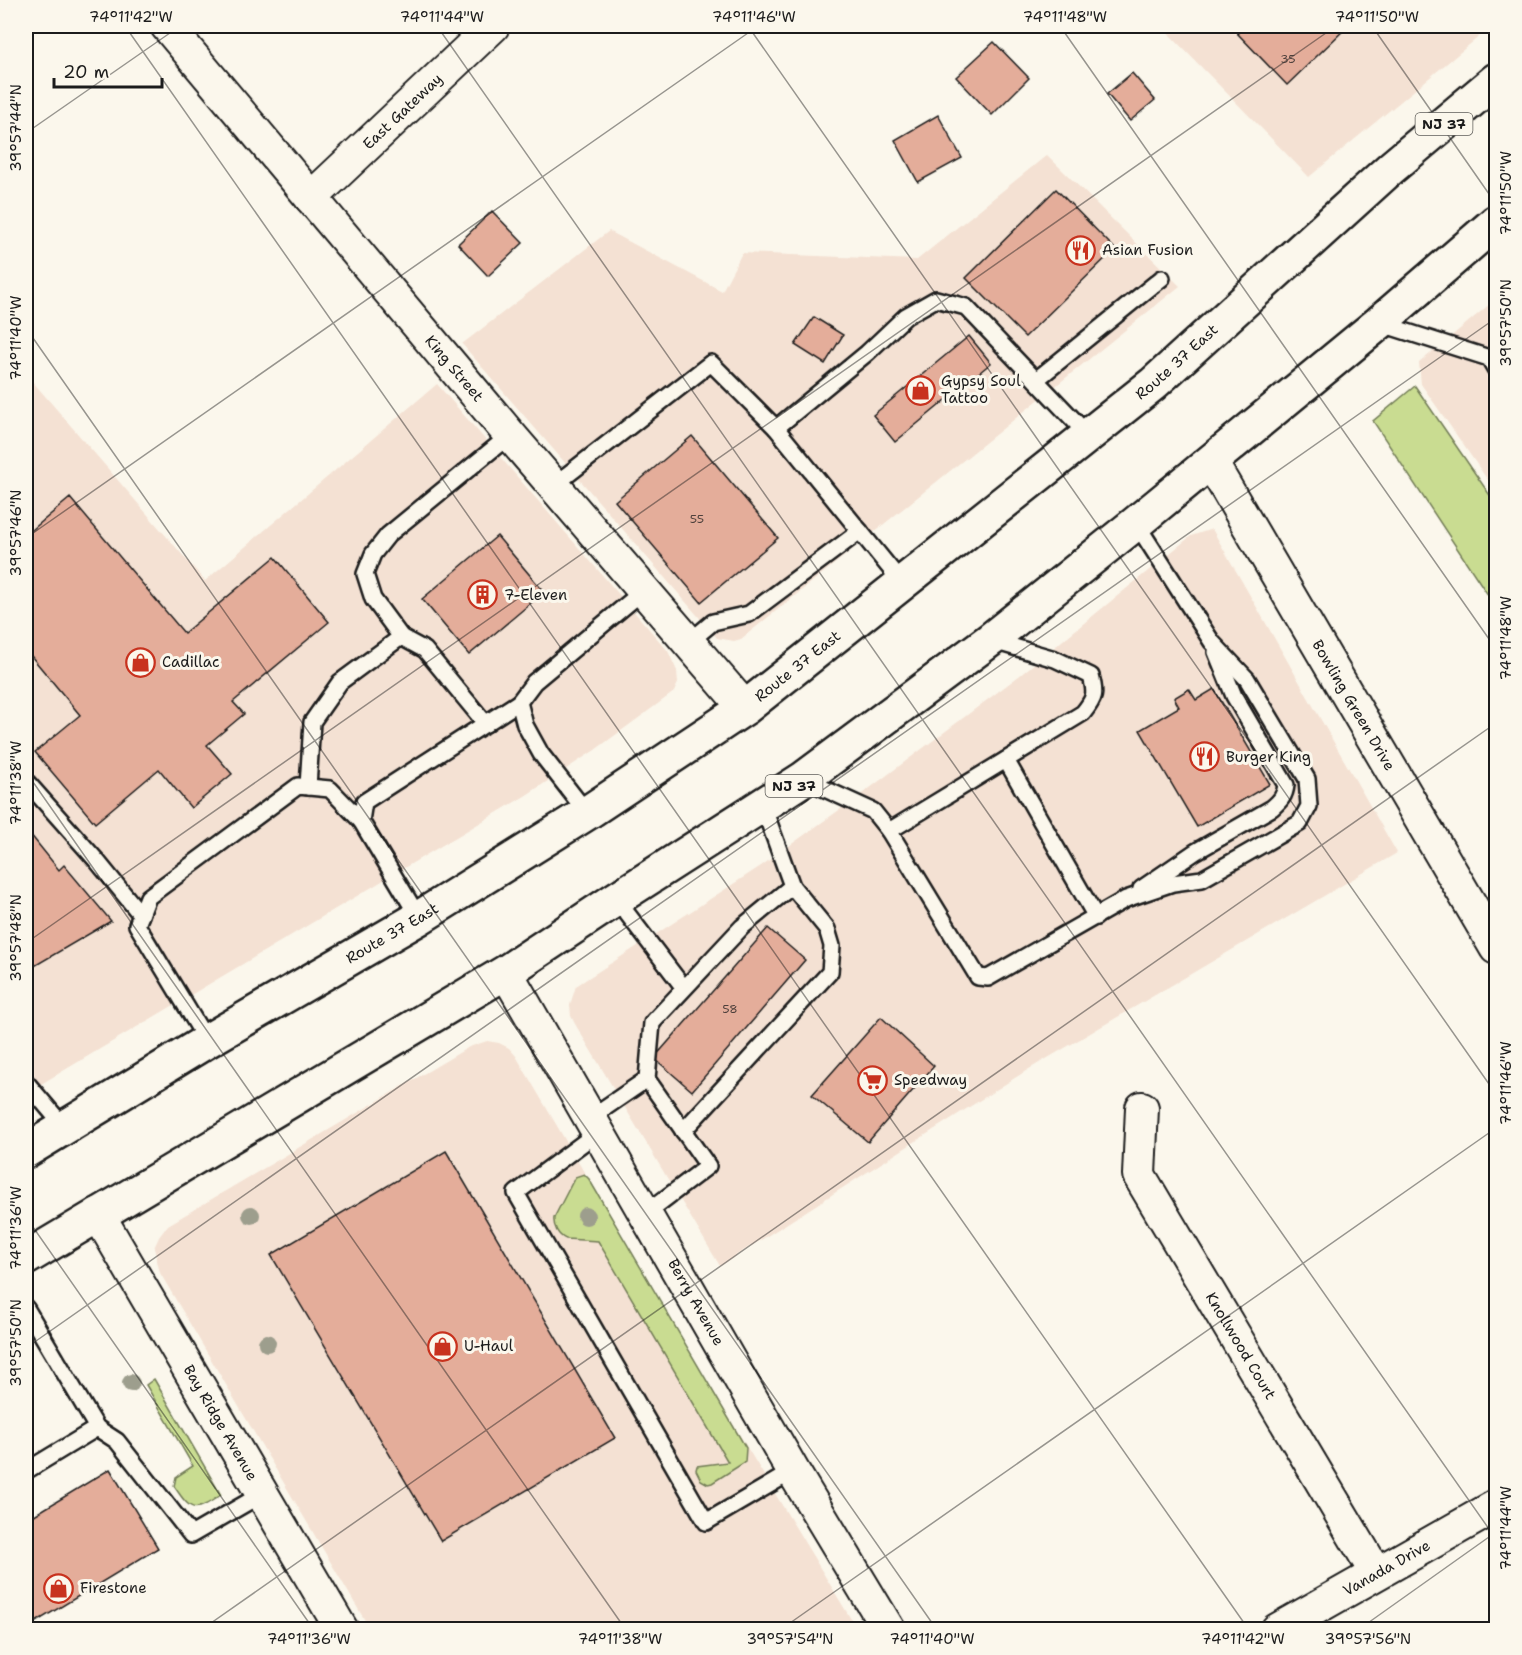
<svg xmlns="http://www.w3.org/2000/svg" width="1522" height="1655" font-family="'Shantell Sans',sans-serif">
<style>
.built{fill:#f4e1d3}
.green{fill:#c9dc91;stroke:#727c56;stroke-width:1.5}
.building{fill:#e4ad9a;stroke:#1c1c1c;stroke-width:1.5}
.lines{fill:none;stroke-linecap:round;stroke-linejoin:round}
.service-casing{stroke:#1c1c1c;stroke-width:20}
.minor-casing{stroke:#1c1c1c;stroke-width:36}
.trunk-casing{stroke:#1c1c1c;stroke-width:38}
.service{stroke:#fbf7ec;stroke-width:15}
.minor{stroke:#fbf7ec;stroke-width:32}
.trunk{stroke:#fbf7ec;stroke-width:33}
.tree{fill:#9d9e8d}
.ticks{fill:none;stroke:#1c1c1c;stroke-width:1.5;stroke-opacity:0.45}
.labels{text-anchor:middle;stroke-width:6;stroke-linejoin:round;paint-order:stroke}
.number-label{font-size:12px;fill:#4e403c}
.shield{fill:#fbf7ec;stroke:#5f5e5a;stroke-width:1.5}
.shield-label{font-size:14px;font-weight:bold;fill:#1c1c1c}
.street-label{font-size:15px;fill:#1c1c1c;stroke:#fbf7ec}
.poi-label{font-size:15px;fill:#1c1c1c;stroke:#fbf7ec;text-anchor:start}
.neatline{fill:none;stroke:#1c1c1c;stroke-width:2}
.ticks-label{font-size:15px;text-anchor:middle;fill:#1c1c1c}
</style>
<rect width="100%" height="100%" fill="#fbf7ec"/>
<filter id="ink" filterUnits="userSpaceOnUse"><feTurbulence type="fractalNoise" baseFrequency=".0167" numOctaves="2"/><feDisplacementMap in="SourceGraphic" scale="12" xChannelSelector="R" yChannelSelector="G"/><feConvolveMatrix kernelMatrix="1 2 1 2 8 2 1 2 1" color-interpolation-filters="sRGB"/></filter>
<g filter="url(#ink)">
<g class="built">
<polygon points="1172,26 1492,26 1309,177 1166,31"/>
<polygon points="1047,155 1180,286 741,639 734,641 717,638 462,344 609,231 722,291 742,253 917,260"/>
<polygon points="1496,299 1496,492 1421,384 1419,363"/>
<polygon points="26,374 205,581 437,384 668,651 677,671 678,683 674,692 595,750 525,796 26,1093"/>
<polygon points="1212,529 1397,853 1029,1069 720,1266 575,1024 571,1016 570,1005 576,986 761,866 870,788 1019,676 1191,536"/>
<polygon points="487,1041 499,1043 509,1048 516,1056 696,1363 857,1629 370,1629 160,1273 154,1248 159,1237 168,1225 469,1047"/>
</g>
<g class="green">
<polygon points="1415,386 1496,504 1496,607 1373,421"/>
<path d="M584,1174L589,1179L746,1448L745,1462L712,1483L708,1484L701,1480L696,1470L697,1466L728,1462L598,1241L566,1239C558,1236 553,1226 554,1218L575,1177Z"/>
<path d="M154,1379L221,1495C194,1513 192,1513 174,1486L176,1477L193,1466L146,1385Z"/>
</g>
<g class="building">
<polygon points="1245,26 1348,26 1287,85 1237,33"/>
<polygon points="994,42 1029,78 992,115 956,77"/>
<polygon points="1132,73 1155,100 1130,121 1107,94"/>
<polygon points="938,115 962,158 918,182 895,140"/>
<polygon points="1056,189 1115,249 1025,337 966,278"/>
<polygon points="492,211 523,243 488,276 458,244"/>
<polygon points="814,317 843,335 825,364 795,345"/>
<polygon points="969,336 991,363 895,442 873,415"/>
<polygon points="692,436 778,538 701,602 615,501"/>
<polygon points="70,498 184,633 275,557 329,622 233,702 244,714 207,745 232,774 191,808 159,769 95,823 35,752 80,715 26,650 26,535"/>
<polygon points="497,536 544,592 469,655 422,599"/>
<polygon points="1189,689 1196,700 1214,689 1270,784 1197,827 1140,730 1179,707 1174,698"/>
<polygon points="26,829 59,870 64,865 111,921 26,971"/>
<polygon points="768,928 805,960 692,1091 654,1058"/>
<polygon points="881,1017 934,1066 868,1142 812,1095"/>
<polygon points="446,1151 615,1438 441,1541 271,1255"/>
<polygon points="110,1469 158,1548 26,1628 26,1520"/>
</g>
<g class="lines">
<defs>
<g id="service">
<polyline points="1379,323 1489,358 1496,370"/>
<polyline points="1036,380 1162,278"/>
<polyline points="776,428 902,583"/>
<polyline points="553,486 711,363 776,428 867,353 906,316 936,299 966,307 1088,435"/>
<polyline points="401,637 373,599 365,574 373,554 388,535 510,435"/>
<polyline points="688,643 713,622 749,614 860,531"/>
<polyline points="1006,760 1096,917"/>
<polyline points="803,779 873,811 889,831 978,977 988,978 1126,899 1173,883 1202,879 1300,823 1309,806 1307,779 1247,679 1212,642 1136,523"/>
<polyline points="26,781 97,861 141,915"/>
<polyline points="308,787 312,722 340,682 401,637 425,650 486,724"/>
<polyline points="587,813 541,754 525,725 519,702 534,682 643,591"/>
<path d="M889,831L1083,713C1095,698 1096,694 1091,676L1055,659L990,640"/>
<path d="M1141,889L1195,852L1272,808C1280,801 1285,796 1286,785L1234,696L1216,652"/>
<polyline points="616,899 684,988"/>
<polyline points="419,918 361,821 364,802 519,702"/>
<polyline points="207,1041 137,925 148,897 298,786 330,789 361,821"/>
<polyline points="26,1082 65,1128"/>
<polyline points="590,1118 647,1079"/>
<polyline points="683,1131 830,972 832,946 827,929 792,886 763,806"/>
<polyline points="598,1132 516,1193 706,1522 793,1471"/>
<polyline points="645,1214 708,1166 647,1079 652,1023 742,927 792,886"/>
<polyline points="26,1308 97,1428 26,1471"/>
<polyline points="97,1428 117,1441 191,1535 262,1494"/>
</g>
<g id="minor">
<path id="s1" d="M167,26L510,435L745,708"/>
<path id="s2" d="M311,198L493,26"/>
<path id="s3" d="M1211,462L1496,948"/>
<path id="s4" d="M506,972L793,1471L889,1630"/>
<path id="s5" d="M1142,1108L1139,1175L1376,1573"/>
<path id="s6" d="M98,1214L342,1630"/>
<path id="s7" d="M1277,1630L1496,1506"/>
</g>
<g id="trunk">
<path id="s8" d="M26,1151L207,1041L419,918L587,813L745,708L1153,384L1391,168L1496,80"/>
<polyline points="26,1258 506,972 616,899 803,779 990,640 1136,523 1379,323 1496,222"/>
</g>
</defs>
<use href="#service" class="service-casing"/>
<use href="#minor" class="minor-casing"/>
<use href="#trunk" class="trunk-casing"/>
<use href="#service" class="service"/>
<use href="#minor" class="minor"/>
<use href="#trunk" class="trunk"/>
</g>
<g class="tree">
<circle cx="251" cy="1215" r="9"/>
<circle cx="586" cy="1216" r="9"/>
<circle cx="267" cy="1343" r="9"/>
<circle cx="131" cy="1383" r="9"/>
</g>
</g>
<path class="ticks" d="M125,26L1249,1630M437,26L1496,1539M748,26L1496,1094M1060,26L1496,649M1372,26L1496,204M26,133L180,26M26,328L937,1630M26,538L758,26M26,772L626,1630M26,943L1336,26M26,1217L314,1630M26,1348L1496,318M201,1630L1496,723M780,1630L1496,1128M1358,1630L1496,1532"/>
<defs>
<symbol id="restaurant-ring" viewBox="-11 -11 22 22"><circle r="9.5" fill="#fbf7ec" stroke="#c8321e" stroke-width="1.5"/><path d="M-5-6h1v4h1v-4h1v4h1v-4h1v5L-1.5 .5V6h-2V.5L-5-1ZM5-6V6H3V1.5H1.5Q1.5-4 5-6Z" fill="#c8321e"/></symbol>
<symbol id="shop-ring" viewBox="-11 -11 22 22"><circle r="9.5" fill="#fbf7ec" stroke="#c8321e" stroke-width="1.5"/><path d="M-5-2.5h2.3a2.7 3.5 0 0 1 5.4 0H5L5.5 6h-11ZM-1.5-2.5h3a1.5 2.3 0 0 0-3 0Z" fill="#c8321e"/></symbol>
<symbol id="building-ring" viewBox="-11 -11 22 22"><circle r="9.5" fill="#fbf7ec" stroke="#c8321e" stroke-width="1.5"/><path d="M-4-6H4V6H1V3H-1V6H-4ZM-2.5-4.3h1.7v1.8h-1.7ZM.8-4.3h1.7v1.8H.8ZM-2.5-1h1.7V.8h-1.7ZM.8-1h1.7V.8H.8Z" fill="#c8321e"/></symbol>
<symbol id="supermarket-ring" viewBox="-11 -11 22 22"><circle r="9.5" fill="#fbf7ec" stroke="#c8321e" stroke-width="1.5"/><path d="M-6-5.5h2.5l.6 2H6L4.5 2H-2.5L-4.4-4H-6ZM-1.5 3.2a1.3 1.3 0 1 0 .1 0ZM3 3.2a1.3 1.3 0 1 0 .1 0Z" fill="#c8321e"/></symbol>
</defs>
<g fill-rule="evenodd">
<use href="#restaurant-ring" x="1064" y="234" width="33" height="33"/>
<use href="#shop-ring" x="904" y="374" width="33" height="33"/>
<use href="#building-ring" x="466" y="578" width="33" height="33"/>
<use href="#shop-ring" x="124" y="646" width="33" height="33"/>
<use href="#restaurant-ring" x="1188" y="740" width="33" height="33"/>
<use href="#supermarket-ring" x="856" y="1064" width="33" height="33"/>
<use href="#shop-ring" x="426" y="1330" width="33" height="33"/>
<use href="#shop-ring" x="42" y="1572" width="33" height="33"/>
</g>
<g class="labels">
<g class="number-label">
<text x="1288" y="63">35</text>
<text x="697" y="523">55</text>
<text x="730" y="1013">58</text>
</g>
<g class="shield">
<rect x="1415.5" y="113" width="57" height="22" rx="4.5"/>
<rect x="765.5" y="775" width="57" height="22" rx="4.5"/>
</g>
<g class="shield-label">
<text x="1444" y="129">NJ 37</text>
<text x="794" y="791">NJ 37</text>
</g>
<g class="street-label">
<text dy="5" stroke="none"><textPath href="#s2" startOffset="126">East Gateway</textPath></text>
<text dy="5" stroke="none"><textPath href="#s8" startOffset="1398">Route 37 East</textPath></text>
<text dy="5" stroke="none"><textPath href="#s1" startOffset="447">King Street</textPath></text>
<text dy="5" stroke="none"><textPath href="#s8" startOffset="912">Route 37 East</textPath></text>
<text dy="5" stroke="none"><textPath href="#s3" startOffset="282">Bowling Green Drive</textPath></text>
<text dy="5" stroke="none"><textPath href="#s8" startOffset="426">Route 37 East</textPath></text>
<text dy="5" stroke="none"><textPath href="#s4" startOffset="381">Berry Avenue</textPath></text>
<text dy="5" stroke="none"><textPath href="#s5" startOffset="266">Knollwood Court</textPath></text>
<text dy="5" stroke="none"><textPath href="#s6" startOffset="242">Bay Ridge Avenue</textPath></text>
<text dy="5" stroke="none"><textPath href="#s7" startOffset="126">Vanada Drive</textPath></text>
</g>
<g class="poi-label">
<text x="1102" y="255">Asian Fusion</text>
<text x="941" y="386">Gypsy Soul<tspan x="941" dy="17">Tattoo</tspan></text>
<text x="504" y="600">7-Eleven</text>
<text x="162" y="667">Cadillac</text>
<text x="1226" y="762">Burger King</text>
<text x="894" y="1085">Speedway</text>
<text x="464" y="1351">U-Haul</text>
<text x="80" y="1593">Firestone</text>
</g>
</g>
<rect width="1522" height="1655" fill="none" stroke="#fbf7ec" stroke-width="66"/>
<path d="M54 78v9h108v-9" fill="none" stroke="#1c1c1c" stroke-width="3"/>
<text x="63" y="78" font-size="18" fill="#1c1c1c" stroke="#fbf7ec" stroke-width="4.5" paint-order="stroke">20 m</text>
<rect x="33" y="33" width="1456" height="1589" class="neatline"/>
<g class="ticks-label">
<text x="131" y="22">74°11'42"W</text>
<text x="442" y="22">74°11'44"W</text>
<text x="754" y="22">74°11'46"W</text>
<text x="1065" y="22">74°11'48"W</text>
<text x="1377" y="22">74°11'50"W</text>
<text transform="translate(16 128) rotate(-90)" y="5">39°57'44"N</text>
<text transform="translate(1506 193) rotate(-90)" y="5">74°11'50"W</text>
<text transform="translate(1506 323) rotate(-90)" y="5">39°57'50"N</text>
<text transform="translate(16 338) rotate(-90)" y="5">74°11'40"W</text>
<text transform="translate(16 533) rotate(-90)" y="5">39°57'46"N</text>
<text transform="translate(1506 638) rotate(-90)" y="5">74°11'48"W</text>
<text transform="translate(16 783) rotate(-90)" y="5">74°11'38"W</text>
<text transform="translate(16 938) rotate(-90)" y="5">39°57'48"N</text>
<text transform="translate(1506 1083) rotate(-90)" y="5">74°11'46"W</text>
<text transform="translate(16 1228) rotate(-90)" y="5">74°11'36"W</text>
<text transform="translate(16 1343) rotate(-90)" y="5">39°57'50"N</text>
<text transform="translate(1506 1528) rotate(-90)" y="5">74°11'44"W</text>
<text x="309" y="1644">74°11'36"W</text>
<text x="620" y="1644">74°11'38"W</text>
<text x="790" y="1644">39°57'54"N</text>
<text x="932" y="1644">74°11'40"W</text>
<text x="1243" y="1644">74°11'42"W</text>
<text x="1368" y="1644">39°57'56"N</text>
</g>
</svg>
